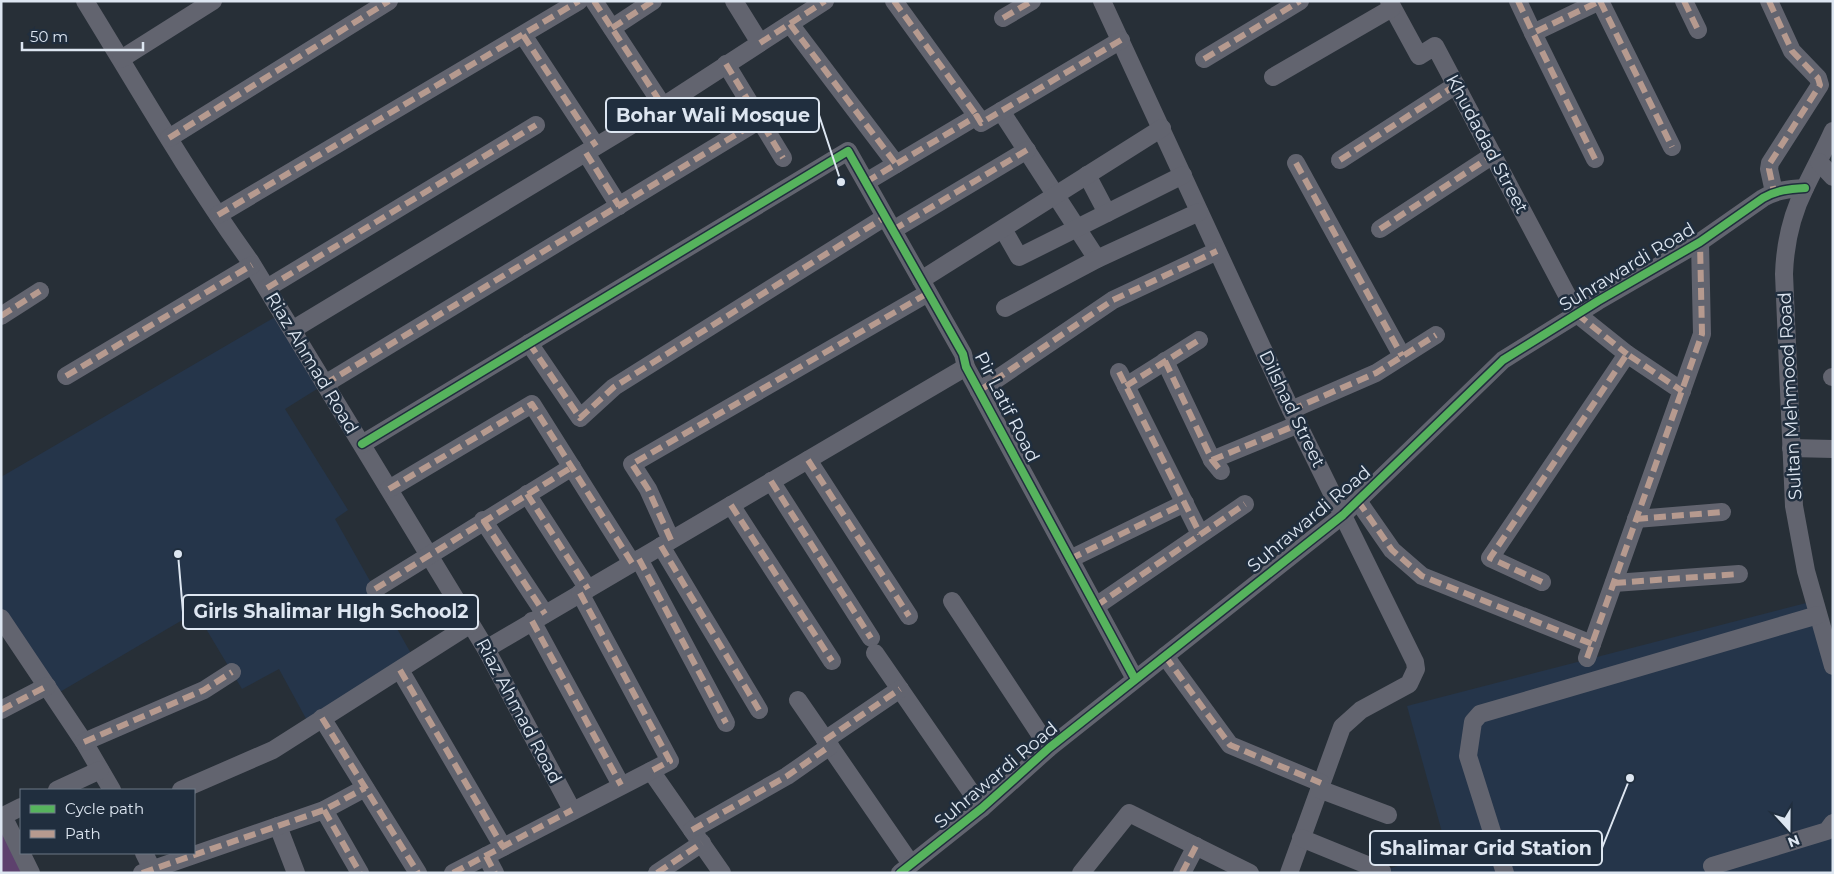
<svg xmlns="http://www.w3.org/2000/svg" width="1834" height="874" font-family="Montserrat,sans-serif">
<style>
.built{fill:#25354a}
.green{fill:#5d416d}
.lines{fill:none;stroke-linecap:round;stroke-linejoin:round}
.minor{stroke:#62646f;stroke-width:18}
.quiet{stroke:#b69a8f;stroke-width:6;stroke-dasharray:12 6;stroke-linecap:butt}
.cycleway-casing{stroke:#202e3e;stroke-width:11}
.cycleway{stroke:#56b35d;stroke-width:8}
.labels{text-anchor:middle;stroke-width:5;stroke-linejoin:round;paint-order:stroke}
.street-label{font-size:18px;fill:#dde6f1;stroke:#202e3e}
.leader{fill:none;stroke:#dde6f1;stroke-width:2}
.callout-dot{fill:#dde6f1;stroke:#202e3e;stroke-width:2}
.callout{fill:#202e3e;stroke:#dde6f1;stroke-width:2}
.callout-label{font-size:19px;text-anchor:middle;font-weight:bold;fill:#dde6f1}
</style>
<rect width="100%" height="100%" fill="#272f37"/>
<g class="built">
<polygon points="282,313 325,384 285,409 348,510 335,519 413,657 310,726 279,669 242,689 196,612 53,696 1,618 1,477"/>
<polygon points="1814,601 1833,661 1833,873 1382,873 1382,871 1447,850 1407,706"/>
</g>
<polygon class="green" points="1,813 32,873 1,873"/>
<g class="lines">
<g class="minor">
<path d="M85,1C139,89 190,178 250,261L486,649L572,810"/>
<polyline points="594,1 663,106"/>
<polyline points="894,1 977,116"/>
<polyline points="1102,1 1291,410 1415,662 1416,669 1409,684 1361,710 1342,727 1289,873"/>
<polyline points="1389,1 1419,56 1435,46 1577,314 1627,354"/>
<polyline points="1518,1 1533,33"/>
<polyline points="1600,1 1672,147"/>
<polyline points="1684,1 1698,30"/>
<polyline points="1769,1 1792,51 1818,78 1820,85 1770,163 1769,169 1774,192"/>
<polyline points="1003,18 1032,1"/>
<polyline points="790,24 896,164"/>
<polyline points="612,28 653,1"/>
<polyline points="523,35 596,146"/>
<polyline points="760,43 825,1"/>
<polyline points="121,59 213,1"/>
<polyline points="1204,59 1300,1"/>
<polyline points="726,64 783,158"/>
<polyline points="1273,77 1392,8"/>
<polyline points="1001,111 1097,259"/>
<path d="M1833,131C1824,151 1814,169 1805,188C1792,214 1785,245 1784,274L1794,506L1806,571L1833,666"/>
<polyline points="169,138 389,1"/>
<polyline points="586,153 619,206"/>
<polyline points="1595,159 1533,33 1600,1"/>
<polyline points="1340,160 1456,85"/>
<polyline points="1819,162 1833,177"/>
<polyline points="1296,163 1402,356"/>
<polyline points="1087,175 1107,213"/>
<polyline points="866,182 977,116 981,123 1121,40"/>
<polyline points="218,215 579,1"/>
<polyline points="1003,229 1019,257 1183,175"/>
<polyline points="1380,229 1493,155"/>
<polyline points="893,230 1027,150"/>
<polyline points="921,280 1162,128"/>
<polyline points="267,288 536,125"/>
<polyline points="1005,308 1097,259 1199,212"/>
<polyline points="1,316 40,291"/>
<polyline points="292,330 663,106 760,43 734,1"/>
<polyline points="529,343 580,418 614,387 885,217"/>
<polyline points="1165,361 1212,460 1221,471"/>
<polyline points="1119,372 1200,534"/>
<polyline points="66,376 252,265"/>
<polyline points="1832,377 1833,377"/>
<polyline points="325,384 760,120"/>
<polyline points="1126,386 1199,340"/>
<polyline points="979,391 1113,300 1217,251"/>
<polyline points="1291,410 1376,373 1436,335"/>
<polyline points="362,444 848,151 963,354 966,367 1135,679"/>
<polyline points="1791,448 1833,449"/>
<polyline points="808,460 909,616"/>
<polyline points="1212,460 1299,424"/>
<polyline points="771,481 871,638"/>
<polyline points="389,489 532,404 632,563"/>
<polyline points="527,494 588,589"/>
<polyline points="1358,501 1392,550 1422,576 1592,644"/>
<polyline points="731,505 832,661"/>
<polyline points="1636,519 1722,512"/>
<polyline points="483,520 545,614"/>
<polyline points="671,540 648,489 632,464 928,293"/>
<polyline points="661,546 759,710"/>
<polyline points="639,559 726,723"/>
<polyline points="1070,559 1185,503"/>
<polyline points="1542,582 1490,558 1627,354 1682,391"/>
<polyline points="1614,583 1739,574"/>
<polyline points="375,589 572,467"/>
<polyline points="952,601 1049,748"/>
<polyline points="1096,606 1245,504"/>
<polyline points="1,618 84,742 112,790"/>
<polyline points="532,621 621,785"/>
<polyline points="486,649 966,367"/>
<polyline points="875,653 982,808"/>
<polyline points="1165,656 1230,745 1321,783"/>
<polyline points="1587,658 1702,334 1700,242"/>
<polyline points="400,670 503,847"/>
<polyline points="798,700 911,864"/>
<polyline points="1,710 47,686"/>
<polyline points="322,718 418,873"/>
<polyline points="825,740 900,689"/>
<polyline points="84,742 204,690 232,672"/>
<polyline points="651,771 722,873"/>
<polyline points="1319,789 1388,815"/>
<polyline points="57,790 100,770"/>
<polyline points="181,790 273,750 471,624"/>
<polyline points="21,807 3,816 31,873"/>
<polyline points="324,810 360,873"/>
<polyline points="278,826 296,873"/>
<polyline points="692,830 787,776 830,746"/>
<polyline points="1301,838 1382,871"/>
<polyline points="144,853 152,869"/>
<polyline points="486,856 495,873"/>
<polyline points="1712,866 1827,831 1833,823"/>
<polyline points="142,873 324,810 365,788"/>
<polyline points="453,873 670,761 580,593"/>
<polyline points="657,873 702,843"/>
<path d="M900,873L982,808L1049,748L1343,515L1503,360L1598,301L1700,242L1763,198C1777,190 1789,189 1805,188"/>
<polyline points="1081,873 1129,813 1250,873"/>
<polyline points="1182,873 1196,846"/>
<polyline points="1505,873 1468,756 1473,722 1480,714 1818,615"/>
</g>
<g class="quiet">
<polyline points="594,1 663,106"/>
<polyline points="894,1 977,116"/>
<polyline points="1518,1 1533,33"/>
<polyline points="1600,1 1672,147"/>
<polyline points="1684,1 1698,30"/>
<polyline points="1769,1 1792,51 1818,78 1820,85 1770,163 1769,169 1774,192"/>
<polyline points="1003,18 1032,1"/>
<polyline points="790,24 896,164"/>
<polyline points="612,28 653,1"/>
<polyline points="523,35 596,146"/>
<polyline points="760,43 825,1"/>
<polyline points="1204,59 1300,1"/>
<polyline points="726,64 783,158"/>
<polyline points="169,138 389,1"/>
<polyline points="586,153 619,206"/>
<polyline points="1595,159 1533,33 1600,1"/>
<polyline points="1340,160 1456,85"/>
<polyline points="1296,163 1402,356"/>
<polyline points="866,182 977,116 981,123 1121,40"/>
<polyline points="218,215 579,1"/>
<polyline points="1380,229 1493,155"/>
<polyline points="893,230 1027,150"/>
<polyline points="267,288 536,125"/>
<polyline points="1577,314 1627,354"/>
<polyline points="1,316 40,291"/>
<polyline points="529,343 580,418 614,387 885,217"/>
<polyline points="1165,361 1212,460 1221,471"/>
<polyline points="1119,372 1200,534"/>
<polyline points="66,376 252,265"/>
<polyline points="325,384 760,120"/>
<polyline points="1126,386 1199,340"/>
<polyline points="979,391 1113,300 1217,251"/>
<polyline points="1291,410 1376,373 1436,335"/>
<polyline points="808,460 909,616"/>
<polyline points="1212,460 1299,424"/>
<polyline points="771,481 871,638"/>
<polyline points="389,489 532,404 632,563"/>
<polyline points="527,494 588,589"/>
<polyline points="1358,501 1392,550 1422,576 1592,644"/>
<polyline points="731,505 832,661"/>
<polyline points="1636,519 1722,512"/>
<polyline points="483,520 545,614"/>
<polyline points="671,540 648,489 632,464 928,293"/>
<polyline points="661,546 759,710"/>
<polyline points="639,559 726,723"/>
<polyline points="1070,559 1185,503"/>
<polyline points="1542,582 1490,558 1627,354 1682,391"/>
<polyline points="1614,583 1739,574"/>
<polyline points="375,589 572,467"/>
<polyline points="580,593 670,761 651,771"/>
<polyline points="1096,606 1245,504"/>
<polyline points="532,621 621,785"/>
<polyline points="1165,656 1230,745 1321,783"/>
<polyline points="1587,658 1702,334 1700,242"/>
<polyline points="400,670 503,847"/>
<polyline points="1,710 47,686"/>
<polyline points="322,718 418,873"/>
<polyline points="825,740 900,689"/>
<polyline points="84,742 204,690 232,672"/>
<polyline points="324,810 360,873"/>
<polyline points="692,830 787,776 830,746"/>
<polyline points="486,856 495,873"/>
<polyline points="142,873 324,810 365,788"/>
<polyline points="453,873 572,810"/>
<polyline points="657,873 702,843"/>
<polyline points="1182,873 1196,846"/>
</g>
<defs>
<g id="cycleway">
<polyline points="362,444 848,151 963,354 966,367 1135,679"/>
<path d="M900,873L982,808L1049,748L1343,515L1503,360L1598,301L1700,242L1763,198C1777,190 1789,189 1805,188"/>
</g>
</defs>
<use href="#cycleway" class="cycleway-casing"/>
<use href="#cycleway" class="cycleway"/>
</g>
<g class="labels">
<g class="street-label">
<text transform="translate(1487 144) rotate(62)" y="6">Khudadad Street</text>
<text transform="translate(1627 267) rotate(-31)" y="6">Suhrawardi Road</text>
<text transform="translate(312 363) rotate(59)" y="6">Riaz Ahmad Road</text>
<text transform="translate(1790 396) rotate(-93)" y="6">Sultan Mehmood Road</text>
<text transform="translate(1007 407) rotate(63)" y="6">Pir Latif Road</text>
<text transform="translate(1292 409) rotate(64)" y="6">Dilshad Street</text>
<text transform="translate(1309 519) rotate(-40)" y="6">Suhrawardi Road</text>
<text transform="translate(519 711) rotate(62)" y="6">Riaz Ahmad Road</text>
<text transform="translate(996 775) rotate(-40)" y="6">Suhrawardi Road</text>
</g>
</g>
<path class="leader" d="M841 182L819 115M178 554L183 612M1630 778L1602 848"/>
<g class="callout-dot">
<circle cx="841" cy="182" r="5"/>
<circle cx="178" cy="554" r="5"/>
<circle cx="1630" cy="778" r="5"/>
</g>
<g class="callout">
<rect x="606" y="98" width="213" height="34" rx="5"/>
<rect x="183" y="595" width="295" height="34" rx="5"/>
<rect x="1370" y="831" width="232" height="34" rx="5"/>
</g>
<g class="callout-label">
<text x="713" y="122">Bohar Wali Mosque</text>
<text x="331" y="618">Girls Shalimar HIgh School2</text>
<text x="1486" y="855">Shalimar Grid Station</text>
</g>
<rect width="1834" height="874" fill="none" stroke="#dde6f1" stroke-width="5"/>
<rect x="20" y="789" width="175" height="65" fill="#202e3e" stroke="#6c7886"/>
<rect x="30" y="805" width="25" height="8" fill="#56b35d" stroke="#6c7886"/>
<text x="65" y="814" font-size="15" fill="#dde6f1">Cycle path</text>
<rect x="30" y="830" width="25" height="8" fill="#b69a8f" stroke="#6c7886"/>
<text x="65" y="839" font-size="15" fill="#dde6f1">Path</text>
<g transform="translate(1789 829) rotate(159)" stroke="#202e3e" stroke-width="4" paint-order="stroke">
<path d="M0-4L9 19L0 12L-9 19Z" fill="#dde6f1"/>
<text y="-8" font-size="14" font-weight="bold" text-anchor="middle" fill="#dde6f1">N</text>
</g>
<path d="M22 42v8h121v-8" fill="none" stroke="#dde6f1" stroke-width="2.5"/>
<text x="30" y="42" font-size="15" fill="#dde6f1" stroke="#202e3e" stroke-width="4" paint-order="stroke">50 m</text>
</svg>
